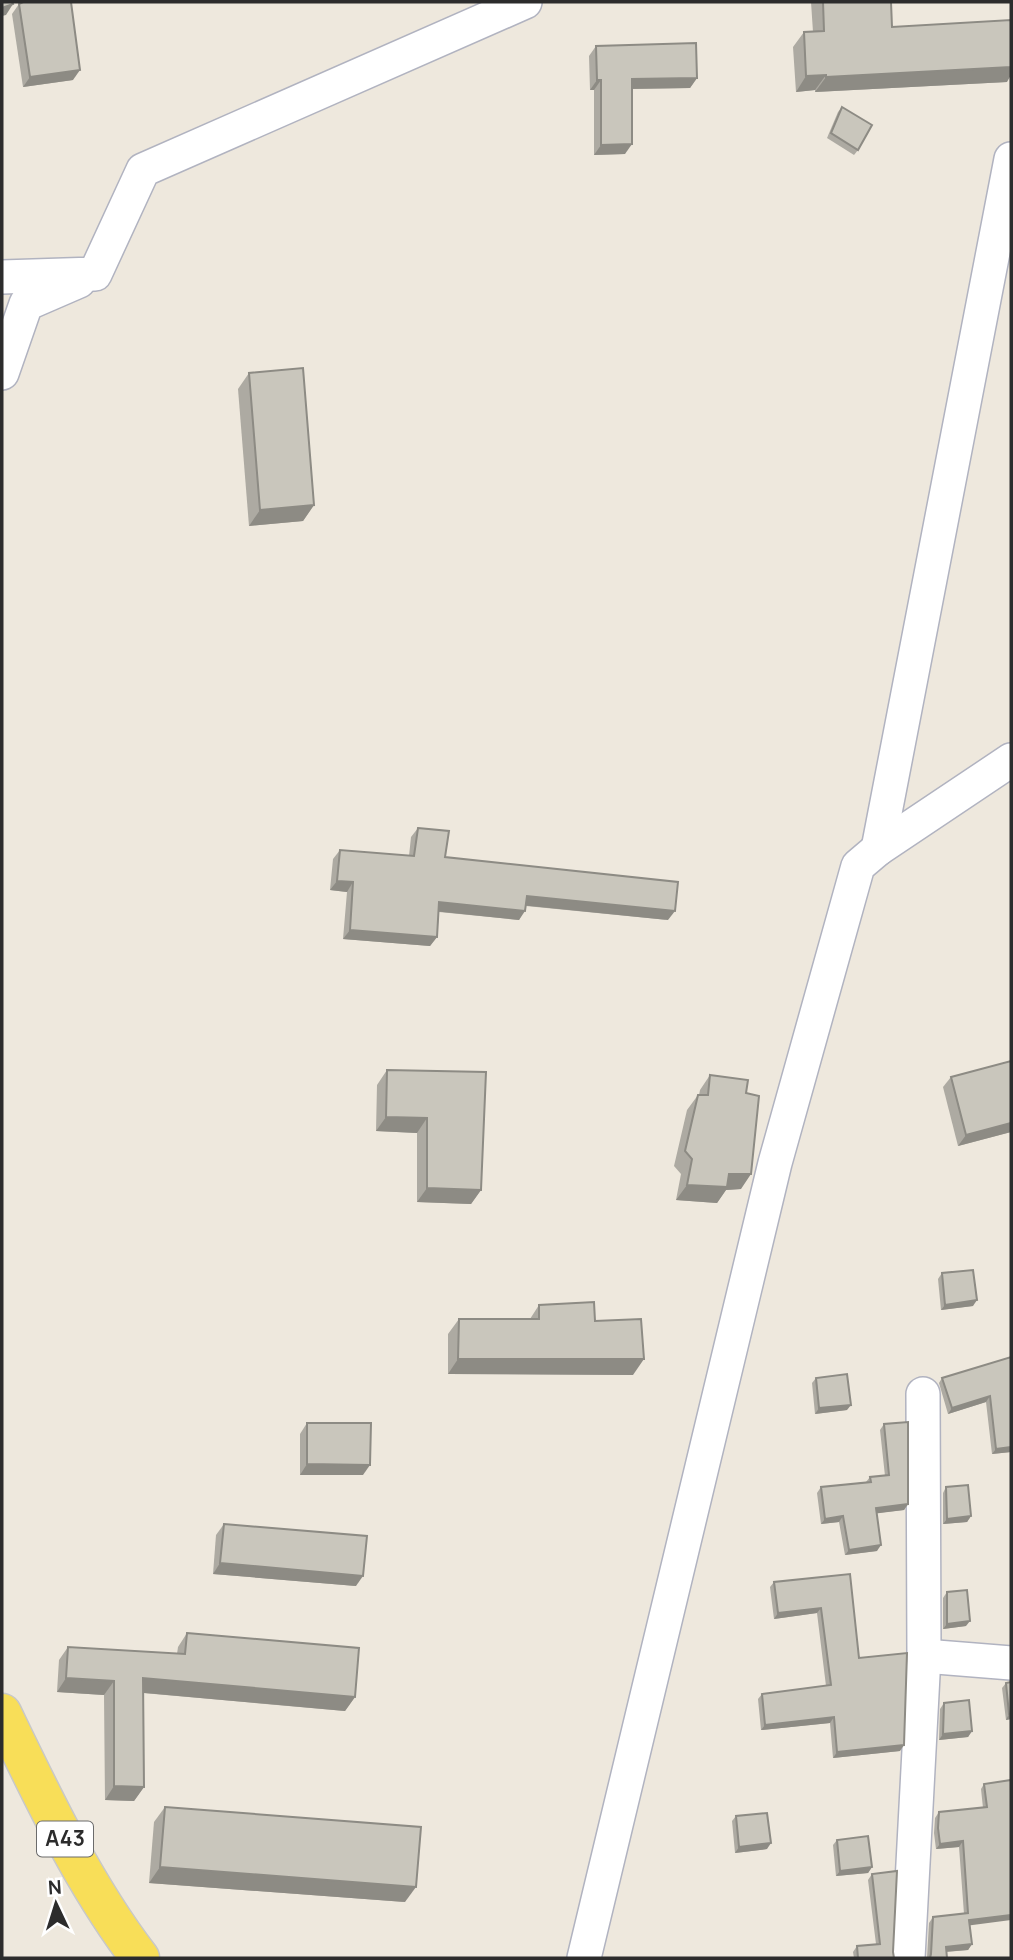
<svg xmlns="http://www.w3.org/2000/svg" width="1013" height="1960" font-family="Manrope,sans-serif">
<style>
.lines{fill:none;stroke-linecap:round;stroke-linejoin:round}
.street-casing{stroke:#b1b3c0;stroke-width:36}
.primary-casing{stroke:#c8c8c8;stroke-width:41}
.street{stroke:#fff;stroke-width:33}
.primary{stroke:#f8de58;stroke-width:38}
.wall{fill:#adaaa2}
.shaded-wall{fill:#8d8b84}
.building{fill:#c9c6bc;stroke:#8d8b84;stroke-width:2}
.labels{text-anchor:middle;stroke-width:5;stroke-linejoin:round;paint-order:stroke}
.shield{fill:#fff;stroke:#6b6b6b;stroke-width:2}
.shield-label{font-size:21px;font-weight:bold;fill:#2c2c2c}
</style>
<rect width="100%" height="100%" fill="#eee8dd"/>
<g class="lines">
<defs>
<g id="street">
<polyline points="2,277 95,274 143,170 525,2"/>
<polyline points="2,373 26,304 79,281"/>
<polyline points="878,849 1011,159"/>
<polyline points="924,1656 1011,1663"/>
<polyline points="584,1958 775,1163 858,866 878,849 1011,760"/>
<polyline points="908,1958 924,1656 923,1394"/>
</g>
<path id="primary" d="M2,1713C42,1796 84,1885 140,1958"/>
</defs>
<use href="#street" class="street-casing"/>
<use href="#primary" class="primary-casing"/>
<use href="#street" class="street"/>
<use href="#primary" class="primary"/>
</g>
<g class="wall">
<polygon points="811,2 891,2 892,27 1007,82 815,92 815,90 796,92 793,47 804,32 813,32"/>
<polygon points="19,4 73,80 23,87 12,14"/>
<polygon points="596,46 697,78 690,88 632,89 625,154 594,155 594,90 590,90 589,56"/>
<polygon points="842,107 858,150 854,155 827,138 838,112"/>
<polygon points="249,373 314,505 303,521 249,526 238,389"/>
<polygon points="418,828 445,857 668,920 526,906 519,920 439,912 437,937 430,946 343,939 347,892 330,890 333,859 340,850 409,856 411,837"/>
<polygon points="1011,1061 1011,1132 958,1146 943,1087 951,1077"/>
<polygon points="387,1070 486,1072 481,1190 471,1204 417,1202 417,1133 376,1131 377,1085"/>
<polygon points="710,1075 746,1093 741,1189 726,1190 717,1203 676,1200 681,1174 674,1166 687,1110 698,1095 699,1095 700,1090"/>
<polygon points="942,1273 973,1306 941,1310 938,1279"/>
<polygon points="539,1305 595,1321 633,1375 448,1374 448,1334 459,1319 530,1319"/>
<polygon points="1011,1357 1011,1452 992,1454 986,1402 948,1414 939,1383 942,1378"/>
<polygon points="816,1378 847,1410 815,1414 812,1383"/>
<polygon points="307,1423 363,1475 300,1475 300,1434"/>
<polygon points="884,1424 908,1504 904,1510 877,1513 877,1551 845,1555 839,1522 821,1524 817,1493 821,1487 866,1482 870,1477 885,1476 880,1430"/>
<polygon points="946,1487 971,1516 967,1522 943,1524 943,1493"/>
<polygon points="224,1524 356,1586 213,1574 216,1535"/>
<polygon points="850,1574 859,1658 900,1751 833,1758 830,1723 761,1730 758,1699 762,1694 826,1686 817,1613 774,1619 770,1587 774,1582"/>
<polygon points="947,1592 966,1626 943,1629 943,1598"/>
<polygon points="187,1633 355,1697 345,1711 143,1693 144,1787 134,1801 105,1800 104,1695 57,1692 59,1660 68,1647 177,1654 178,1647"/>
<polygon points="1011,1682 1011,1719 1006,1720 1002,1688 1006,1683"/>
<polygon points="944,1703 972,1731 968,1737 939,1740 940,1709"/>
<polygon points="1011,1780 970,1925 972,1944 968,1950 946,1952 947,1958 927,1958 929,1923 933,1917 964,1914 959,1847 936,1849 934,1833 935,1818 939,1812 983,1808 981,1789 984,1784"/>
<polygon points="165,1807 405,1902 149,1883 154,1822"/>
<polygon points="736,1816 767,1849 735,1853 732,1821"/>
<polygon points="837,1840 872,1867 868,1873 836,1876 833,1845"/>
<polygon points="872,1874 894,1958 854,1958 853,1952 857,1946 876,1944 868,1880"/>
</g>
<g class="shaded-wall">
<polygon points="13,4 6,15 2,16 2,8"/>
<polygon points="1011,67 1011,75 1007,82 815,92 826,77"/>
<polygon points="80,70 73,80 23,87 30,77"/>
<polygon points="826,75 815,90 796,92 806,76"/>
<polygon points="697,78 690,88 625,89 632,79"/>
<polygon points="597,80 601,80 594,90 590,90"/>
<polygon points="632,144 625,154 594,155 601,145"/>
<polygon points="314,505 303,521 249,526 260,510"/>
<polygon points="337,881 353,882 347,892 330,890"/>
<polygon points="527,896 675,911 668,920 520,905"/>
<polygon points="439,902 525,911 519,920 433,911"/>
<polygon points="350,930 437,937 430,946 343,939"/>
<polygon points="386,1117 427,1118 417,1133 376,1131"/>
<polygon points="1011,1123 1011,1132 958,1146 966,1135"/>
<polygon points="729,1174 751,1174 741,1189 726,1190 717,1203 676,1200 687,1185"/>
<polygon points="427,1188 481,1190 471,1204 417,1202"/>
<polygon points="977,1300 973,1306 941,1310 945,1305"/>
<polygon points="458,1359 644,1359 633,1375 448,1374"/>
<polygon points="990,1396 986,1402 948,1414 952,1408"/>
<polygon points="851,1405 847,1410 815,1414 819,1408"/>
<polygon points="1011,1447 1011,1452 992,1454 996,1449"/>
<polygon points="307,1464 370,1465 363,1475 300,1475"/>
<polygon points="908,1504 904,1510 872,1514 876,1508"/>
<polygon points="843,1516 839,1522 821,1524 825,1519"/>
<polygon points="971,1516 967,1522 943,1524 947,1519"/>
<polygon points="881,1545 877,1551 845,1555 849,1550"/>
<polygon points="220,1563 363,1576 356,1586 213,1574"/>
<polygon points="821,1608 817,1613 774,1619 778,1613"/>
<polygon points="970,1621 966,1626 943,1629 947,1624"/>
<polygon points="66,1678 114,1681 104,1695 57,1692"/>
<polygon points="143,1678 355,1697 345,1711 134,1692"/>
<polygon points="1009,1714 1011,1714 1011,1719 1006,1720"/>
<polygon points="834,1717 830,1723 761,1730 765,1725"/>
<polygon points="972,1731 968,1737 939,1740 943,1734"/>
<polygon points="904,1745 900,1751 833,1758 837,1752"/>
<polygon points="114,1786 144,1787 134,1801 105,1800"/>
<polygon points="963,1841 959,1847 936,1849 940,1844"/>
<polygon points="771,1843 767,1849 735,1853 739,1847"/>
<polygon points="160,1867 416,1887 405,1902 149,1883"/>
<polygon points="872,1867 868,1873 836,1876 840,1871"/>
<polygon points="1011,1915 1011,1920 965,1926 969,1920"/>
<polygon points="972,1944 968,1950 942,1952 946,1947"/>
</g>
<g class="building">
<polygon points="2,2 12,2 13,4 2,8"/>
<polygon points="23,2 71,2 80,70 30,77 19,4"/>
<polygon points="823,2 891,2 892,27 1011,20 1011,67 826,77 826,75 806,76 804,32 824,31"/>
<polygon points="696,43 697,78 632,79 632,144 601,145 601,80 597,80 596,46"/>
<polygon points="842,107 872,125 858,150 831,133"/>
<polygon points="303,368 314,505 260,510 249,373"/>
<polygon points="418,828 449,831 445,857 678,882 675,911 527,896 525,911 439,902 437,937 350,930 353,882 337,881 340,850 414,856"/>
<polygon points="1011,1061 1011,1123 966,1135 951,1077"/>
<polygon points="387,1070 486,1072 481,1190 427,1188 427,1118 386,1117"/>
<polygon points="710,1075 748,1080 746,1093 759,1096 751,1174 729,1174 727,1187 687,1185 692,1159 685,1151 698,1095 708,1095"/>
<polygon points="973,1270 977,1300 945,1305 942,1273"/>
<polygon points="594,1302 595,1321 641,1319 644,1359 458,1359 459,1319 539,1319 539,1305"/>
<polygon points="1011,1357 1011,1447 996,1449 990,1396 952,1408 942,1378"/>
<polygon points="847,1374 851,1405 819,1408 816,1378"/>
<polygon points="908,1422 908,1504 876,1508 881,1545 849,1550 843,1516 825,1519 821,1487 871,1482 870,1477 889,1475 884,1424"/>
<polygon points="307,1423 371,1423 370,1465 307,1464"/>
<polygon points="968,1485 971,1516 947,1519 946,1487"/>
<polygon points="224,1524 367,1536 363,1576 220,1563"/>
<polygon points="850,1574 859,1658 907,1653 904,1745 837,1752 834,1717 765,1725 762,1694 831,1685 821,1608 778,1613 774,1582"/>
<polygon points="967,1590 970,1621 947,1624 947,1592"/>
<polygon points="187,1633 359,1648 355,1697 143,1678 144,1787 114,1786 114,1681 66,1678 68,1647 185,1654"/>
<polygon points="1011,1682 1011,1714 1009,1714 1006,1683"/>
<polygon points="969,1700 972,1731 943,1734 944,1703"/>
<polygon points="1011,1780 1011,1915 969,1920 972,1944 946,1947 947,1958 930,1958 931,1954 933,1917 968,1913 963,1841 940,1844 938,1828 939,1812 987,1807 984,1784"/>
<polygon points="165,1807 421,1827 416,1887 160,1867"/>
<polygon points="767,1813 771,1843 739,1847 736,1816"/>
<polygon points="868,1836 872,1867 840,1871 837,1840"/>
<polygon points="897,1871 893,1952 894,1958 858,1958 857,1946 880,1944 872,1874"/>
</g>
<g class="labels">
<rect class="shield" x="37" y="1821.5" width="56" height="35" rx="5"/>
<g class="shield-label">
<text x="65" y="1846">A43</text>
</g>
</g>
<rect width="1013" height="1960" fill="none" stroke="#2c2c2c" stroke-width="7"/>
<g transform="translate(56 1904) rotate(356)" stroke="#ffffff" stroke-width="5" paint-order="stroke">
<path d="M0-5L12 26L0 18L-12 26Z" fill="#2c2c2c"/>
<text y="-10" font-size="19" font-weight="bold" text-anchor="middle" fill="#2c2c2c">N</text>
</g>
</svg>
